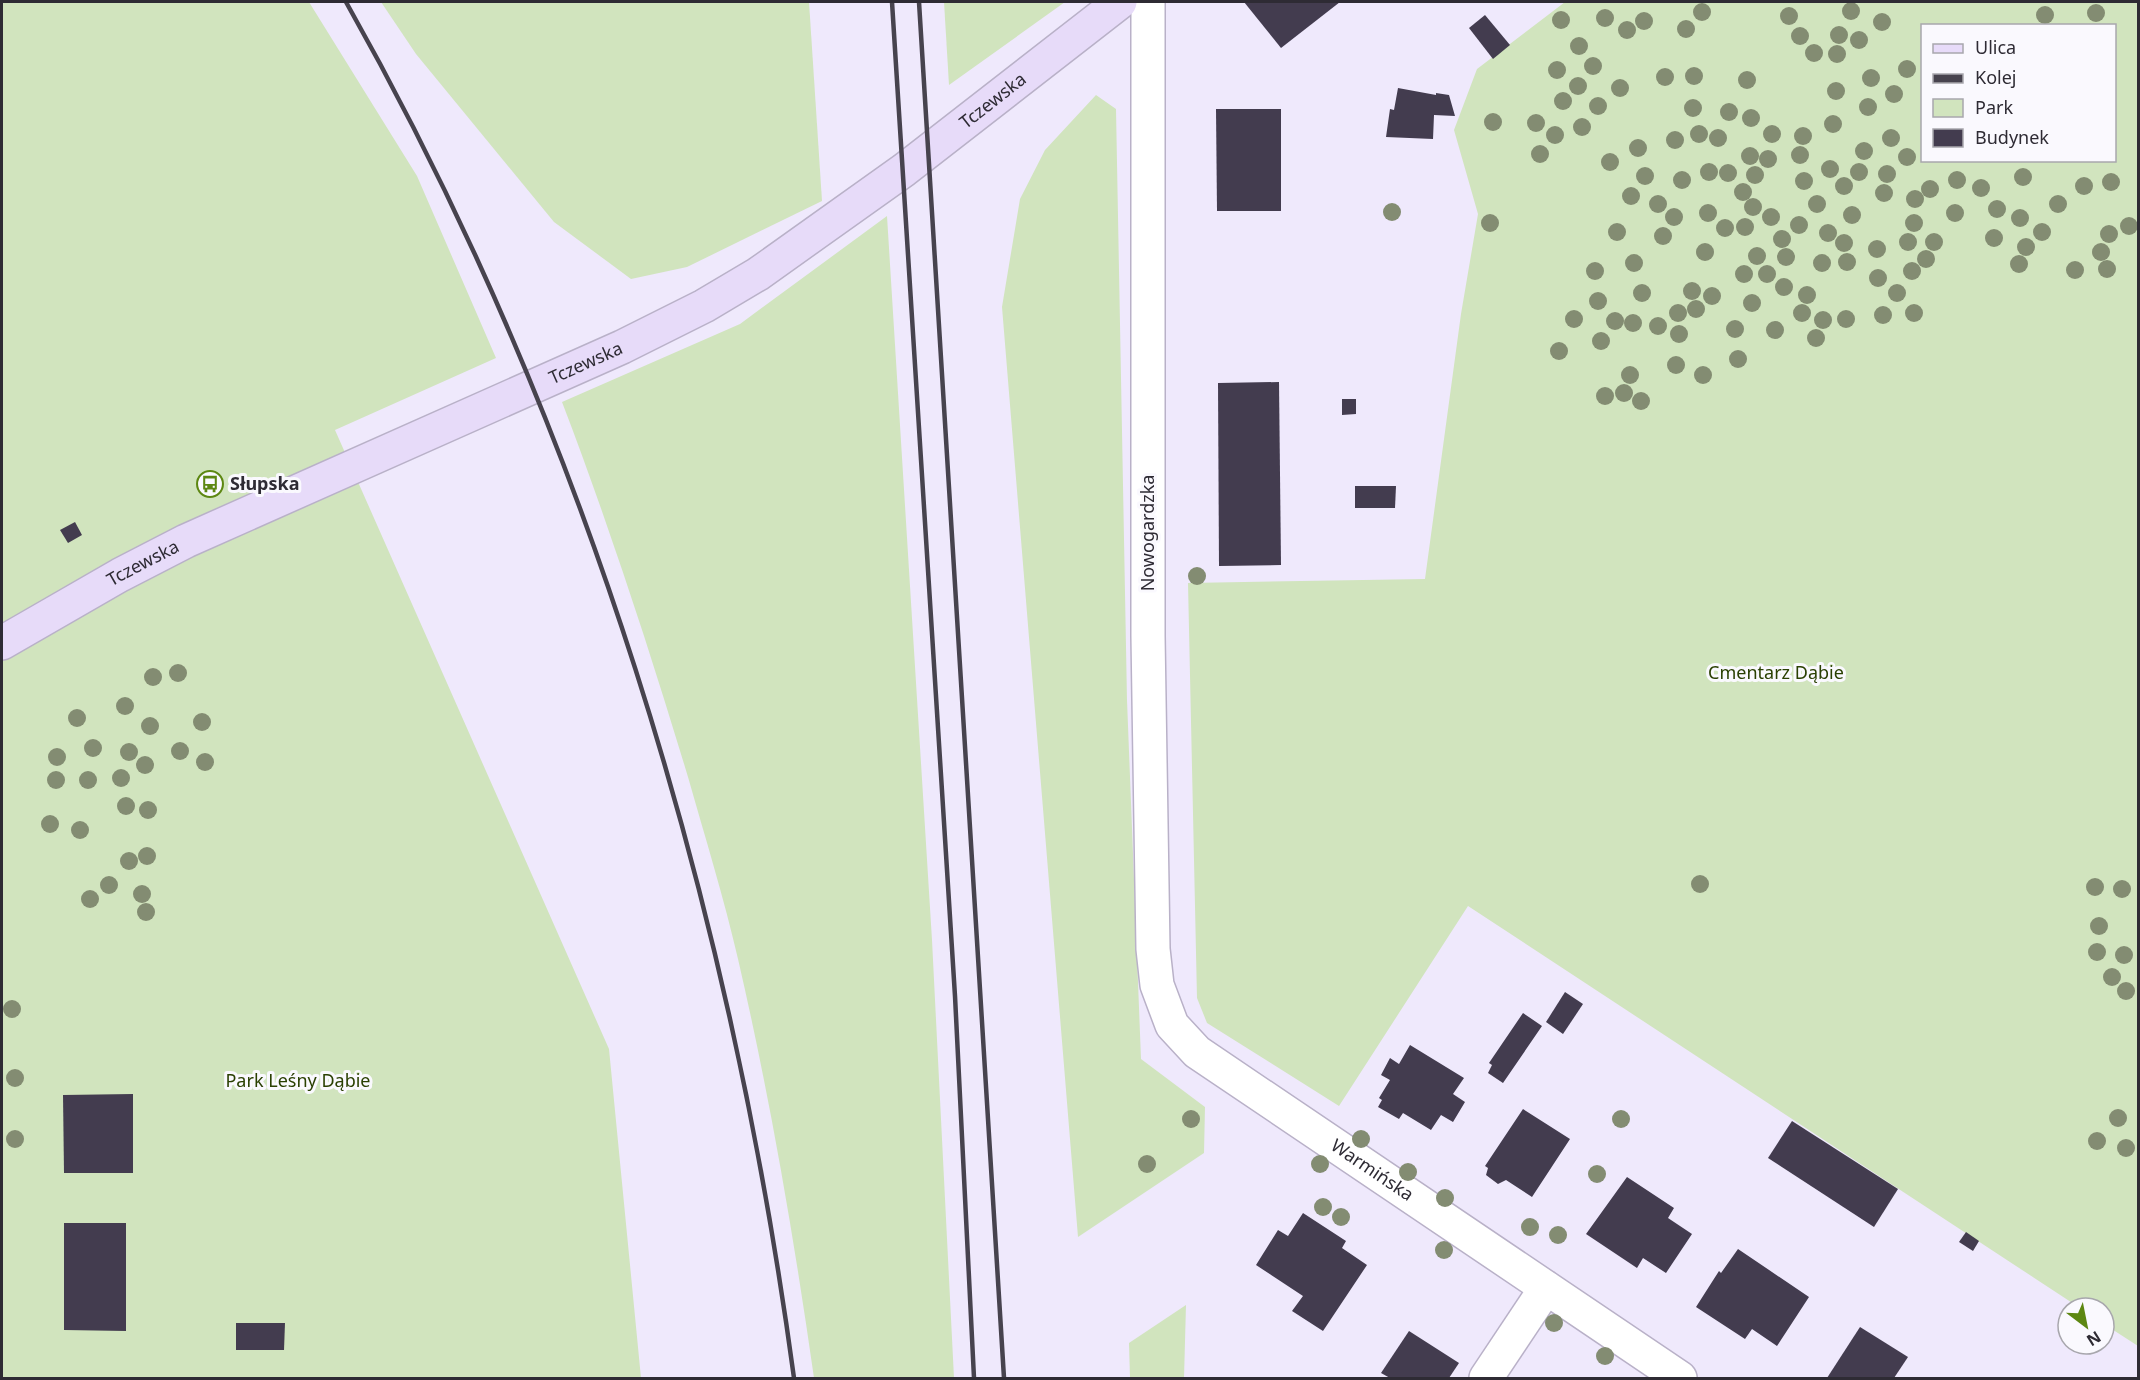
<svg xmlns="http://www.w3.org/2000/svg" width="2140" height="1380" font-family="'Noto Sans',sans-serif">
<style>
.green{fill:#d1e4be;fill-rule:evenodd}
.building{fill:#433c4f}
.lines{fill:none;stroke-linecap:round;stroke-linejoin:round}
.street-casing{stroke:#b9b1c8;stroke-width:36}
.secondary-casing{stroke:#b9b1c8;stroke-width:36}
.street{stroke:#fff;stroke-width:33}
.secondary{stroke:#e7dbf9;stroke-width:33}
.rail{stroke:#47434e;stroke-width:4.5}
.tree{fill:#838c72}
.labels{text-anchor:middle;stroke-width:6;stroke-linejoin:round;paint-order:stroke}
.street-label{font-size:18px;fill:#2e2b34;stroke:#faf9fe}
.poi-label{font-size:18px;font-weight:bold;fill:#2e2b34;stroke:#faf9fe;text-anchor:start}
.park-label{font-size:18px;fill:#2a4002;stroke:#faf9fe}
</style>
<rect width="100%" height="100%" fill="#efe9fc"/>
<g class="green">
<polygon points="2,2 309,2 417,176 496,358 335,430 609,1049 641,1378 2,1378"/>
<polygon points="381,2 809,2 822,201 687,267 631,279 554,222 416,54"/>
<polygon points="944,2 1065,2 949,85"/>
<path d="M1565,2H2138V1346L2104,1324V1308H2080L1468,906L1339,1106L1207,1023L1197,998L1188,583L1425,579L1461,314L1478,214L1454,130L1477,69ZM1922,26H2114V160H1922Z"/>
<polygon points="1096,95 1116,109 1127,700 1141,1059 1205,1107 1204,1153 1078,1237 1002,307 1020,199 1045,150"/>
<path d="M887,216L932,940L954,1378H814C794,1238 770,1097 738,959C724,898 705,837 688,777C650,651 609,525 562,402L740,324Z"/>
<polygon points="1186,1305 1184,1378 1130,1378 1129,1343"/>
</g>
<g class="building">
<polygon points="1244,2 1340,2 1281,48"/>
<polygon points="1485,15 1510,45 1493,59 1469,28"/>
<polygon points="1398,88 1436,95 1436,93 1449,95 1455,116 1434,115 1433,139 1386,137 1390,109 1394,110"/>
<polygon points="1216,109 1281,109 1281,211 1217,211"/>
<polygon points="1279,382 1281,565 1219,566 1218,383"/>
<polygon points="1342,399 1356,399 1356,414 1342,415"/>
<polygon points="1355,486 1396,486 1395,508 1355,508"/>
<polygon points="75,522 82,535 68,543 60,530"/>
<polygon points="1565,992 1583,1004 1563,1034 1546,1022"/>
<polygon points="1523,1013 1542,1026 1503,1083 1488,1073 1492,1065 1489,1063"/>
<polygon points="1410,1045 1464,1078 1453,1094 1465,1102 1453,1122 1441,1115 1431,1130 1403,1113 1399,1119 1378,1107 1382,1100 1379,1098 1390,1080 1381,1075 1390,1058 1399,1064"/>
<polygon points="133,1094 133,1173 64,1173 63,1095"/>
<polygon points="1523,1109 1570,1139 1532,1197 1506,1180 1498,1184 1486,1175 1488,1168 1485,1166"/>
<polygon points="1792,1121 1898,1189 1874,1227 1768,1158"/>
<polygon points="1627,1177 1674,1208 1668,1218 1692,1234 1666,1273 1643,1258 1637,1268 1586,1234"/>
<polygon points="1303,1213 1346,1241 1342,1248 1367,1265 1323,1331 1292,1311 1303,1296 1256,1265 1278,1230 1288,1236"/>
<polygon points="64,1223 126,1223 126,1331 64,1330"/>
<polygon points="1966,1232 1979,1241 1973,1251 1959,1242"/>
<polygon points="1738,1249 1809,1297 1777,1346 1752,1329 1745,1339 1696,1307 1719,1271 1721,1273"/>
<polygon points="236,1323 285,1323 284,1350 236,1350"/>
<polygon points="1860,1327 1908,1357 1894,1378 1827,1378"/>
<polygon points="1409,1331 1459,1363 1449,1378 1390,1378 1381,1373"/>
</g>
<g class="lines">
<defs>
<g id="street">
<path id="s1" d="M1148,2V636L1153,949L1157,985L1172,1025L1197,1052L1680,1378"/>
<polyline points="1486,1378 1546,1288"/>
</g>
<g id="secondary">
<path id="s2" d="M2,643L120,575L186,541L622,347L704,306L758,274L904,170L1120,2"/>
</g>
</defs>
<use href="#street" class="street-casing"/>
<use href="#secondary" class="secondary-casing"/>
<use href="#street" class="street"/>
<use href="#secondary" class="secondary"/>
<g class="rail">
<path d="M346,2C585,425 729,898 794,1378"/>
<polyline points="892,2 955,996 974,1378"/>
<polyline points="919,2 1004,1378"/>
</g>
</g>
<g class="tree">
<circle cx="1851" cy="11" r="9"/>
<circle cx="1702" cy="12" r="9"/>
<circle cx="2096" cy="13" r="9"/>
<circle cx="2045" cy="15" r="9"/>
<circle cx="1789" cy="16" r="9"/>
<circle cx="1605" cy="18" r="9"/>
<circle cx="1561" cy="20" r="9"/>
<circle cx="1644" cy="21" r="9"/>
<circle cx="1882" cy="22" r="9"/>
<circle cx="1686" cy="29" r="9"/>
<circle cx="1627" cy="30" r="9"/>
<circle cx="1839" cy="35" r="9"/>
<circle cx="1800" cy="36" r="9"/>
<circle cx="1859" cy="40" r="9"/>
<circle cx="1579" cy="46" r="9"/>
<circle cx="1814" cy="53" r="9"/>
<circle cx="1837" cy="54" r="9"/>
<circle cx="1593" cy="66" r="9"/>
<circle cx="1907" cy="69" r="9"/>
<circle cx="1557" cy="70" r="9"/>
<circle cx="1694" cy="76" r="9"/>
<circle cx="1665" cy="77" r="9"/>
<circle cx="1871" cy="78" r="9"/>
<circle cx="1747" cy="80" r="9"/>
<circle cx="1578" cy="86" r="9"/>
<circle cx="1620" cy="88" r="9"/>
<circle cx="1836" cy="91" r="9"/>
<circle cx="1894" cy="94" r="9"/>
<circle cx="1563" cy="101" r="9"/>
<circle cx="1598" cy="106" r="9"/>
<circle cx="1868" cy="107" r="9"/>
<circle cx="1693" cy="108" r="9"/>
<circle cx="1729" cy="112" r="9"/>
<circle cx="1751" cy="118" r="9"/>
<circle cx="1493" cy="122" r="9"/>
<circle cx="1536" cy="123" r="9"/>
<circle cx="1833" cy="124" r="9"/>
<circle cx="1582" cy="127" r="9"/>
<circle cx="1699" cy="134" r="9"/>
<circle cx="1772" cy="134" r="9"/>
<circle cx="1555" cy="135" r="9"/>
<circle cx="1803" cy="136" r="9"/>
<circle cx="1718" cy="138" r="9"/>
<circle cx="1891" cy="138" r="9"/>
<circle cx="1675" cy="140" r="9"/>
<circle cx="1638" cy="148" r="9"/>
<circle cx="1864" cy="151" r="9"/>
<circle cx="1540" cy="154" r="9"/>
<circle cx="1800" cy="155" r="9"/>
<circle cx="1750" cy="156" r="9"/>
<circle cx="1907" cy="157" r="9"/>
<circle cx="1768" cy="159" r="9"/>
<circle cx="1610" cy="162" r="9"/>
<circle cx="1830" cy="169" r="9"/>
<circle cx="1709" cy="172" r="9"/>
<circle cx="1859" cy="172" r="9"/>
<circle cx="1728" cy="173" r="9"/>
<circle cx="1887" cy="174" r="9"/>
<circle cx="1755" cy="175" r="9"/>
<circle cx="1645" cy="176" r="9"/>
<circle cx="2023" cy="177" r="9"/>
<circle cx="1682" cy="180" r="9"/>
<circle cx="1957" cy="180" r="9"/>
<circle cx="1804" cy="181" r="9"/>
<circle cx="2111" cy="182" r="9"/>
<circle cx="1844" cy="186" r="9"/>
<circle cx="2084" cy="186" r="9"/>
<circle cx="1981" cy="188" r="9"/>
<circle cx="1930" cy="189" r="9"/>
<circle cx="1743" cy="192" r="9"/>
<circle cx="1884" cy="193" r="9"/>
<circle cx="1631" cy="196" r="9"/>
<circle cx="1915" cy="199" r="9"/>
<circle cx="1658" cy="204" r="9"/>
<circle cx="1817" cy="204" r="9"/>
<circle cx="2058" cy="204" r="9"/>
<circle cx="1753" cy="207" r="9"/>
<circle cx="1997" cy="209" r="9"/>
<circle cx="1392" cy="212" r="9"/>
<circle cx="1708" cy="213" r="9"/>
<circle cx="1955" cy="213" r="9"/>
<circle cx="1852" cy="215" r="9"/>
<circle cx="1674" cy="217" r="9"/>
<circle cx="1771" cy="217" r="9"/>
<circle cx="2020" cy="218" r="9"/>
<circle cx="1490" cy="223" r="9"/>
<circle cx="1914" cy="223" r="9"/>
<circle cx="1799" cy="225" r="9"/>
<circle cx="2129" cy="226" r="9"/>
<circle cx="1745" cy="227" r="9"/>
<circle cx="1725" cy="228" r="9"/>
<circle cx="1617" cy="232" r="9"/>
<circle cx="2042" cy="232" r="9"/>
<circle cx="1828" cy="233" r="9"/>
<circle cx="2109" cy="234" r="9"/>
<circle cx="1663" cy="236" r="9"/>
<circle cx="1994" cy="238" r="9"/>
<circle cx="1782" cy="239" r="9"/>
<circle cx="1908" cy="242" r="9"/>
<circle cx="1934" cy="242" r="9"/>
<circle cx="1844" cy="243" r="9"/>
<circle cx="2026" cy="247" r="9"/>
<circle cx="1877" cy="249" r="9"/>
<circle cx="1705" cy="252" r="9"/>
<circle cx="2101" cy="252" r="9"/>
<circle cx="1757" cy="256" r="9"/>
<circle cx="1786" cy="257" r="9"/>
<circle cx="1926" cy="259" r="9"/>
<circle cx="1847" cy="262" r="9"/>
<circle cx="1634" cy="263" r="9"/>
<circle cx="1822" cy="263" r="9"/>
<circle cx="2019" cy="264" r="9"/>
<circle cx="2107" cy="269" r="9"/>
<circle cx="2075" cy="270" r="9"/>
<circle cx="1595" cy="271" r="9"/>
<circle cx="1912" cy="271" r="9"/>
<circle cx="1744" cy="274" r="9"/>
<circle cx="1767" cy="274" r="9"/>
<circle cx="1878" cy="278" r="9"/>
<circle cx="1784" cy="287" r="9"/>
<circle cx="1692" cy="291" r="9"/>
<circle cx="1642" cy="293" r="9"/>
<circle cx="1897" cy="293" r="9"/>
<circle cx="1807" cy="295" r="9"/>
<circle cx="1712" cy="296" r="9"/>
<circle cx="1598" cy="301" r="9"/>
<circle cx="1752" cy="303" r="9"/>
<circle cx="1696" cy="309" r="9"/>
<circle cx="1678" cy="313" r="9"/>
<circle cx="1802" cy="313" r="9"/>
<circle cx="1914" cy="313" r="9"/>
<circle cx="1883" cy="315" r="9"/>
<circle cx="1574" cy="319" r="9"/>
<circle cx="1846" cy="319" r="9"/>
<circle cx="1823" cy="320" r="9"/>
<circle cx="1615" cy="321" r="9"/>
<circle cx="1633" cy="323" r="9"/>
<circle cx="1658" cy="326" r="9"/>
<circle cx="1735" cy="329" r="9"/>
<circle cx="1775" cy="330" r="9"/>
<circle cx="1679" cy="334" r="9"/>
<circle cx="1816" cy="338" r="9"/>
<circle cx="1601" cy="341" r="9"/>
<circle cx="1559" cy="351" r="9"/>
<circle cx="1738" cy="359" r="9"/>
<circle cx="1676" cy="365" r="9"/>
<circle cx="1630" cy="375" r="9"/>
<circle cx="1703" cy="375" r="9"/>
<circle cx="1624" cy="393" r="9"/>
<circle cx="1605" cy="396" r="9"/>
<circle cx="1641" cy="401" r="9"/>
<circle cx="1197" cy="576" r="9"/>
<circle cx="178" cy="673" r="9"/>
<circle cx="153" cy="677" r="9"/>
<circle cx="125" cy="706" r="9"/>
<circle cx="77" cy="718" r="9"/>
<circle cx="202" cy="722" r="9"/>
<circle cx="150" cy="726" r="9"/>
<circle cx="93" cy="748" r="9"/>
<circle cx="180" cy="751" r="9"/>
<circle cx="129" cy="752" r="9"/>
<circle cx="57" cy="757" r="9"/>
<circle cx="205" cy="762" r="9"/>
<circle cx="145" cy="765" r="9"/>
<circle cx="121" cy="778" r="9"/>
<circle cx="56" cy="780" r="9"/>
<circle cx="88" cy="780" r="9"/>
<circle cx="126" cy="806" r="9"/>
<circle cx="148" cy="810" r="9"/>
<circle cx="50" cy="824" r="9"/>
<circle cx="80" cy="830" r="9"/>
<circle cx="147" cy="856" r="9"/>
<circle cx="129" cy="861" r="9"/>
<circle cx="1700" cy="884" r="9"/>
<circle cx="109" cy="885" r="9"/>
<circle cx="2095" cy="887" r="9"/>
<circle cx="2122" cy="889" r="9"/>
<circle cx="142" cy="894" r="9"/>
<circle cx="90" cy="899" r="9"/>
<circle cx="146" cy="912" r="9"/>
<circle cx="2099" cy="926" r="9"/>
<circle cx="2097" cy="952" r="9"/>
<circle cx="2124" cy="955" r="9"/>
<circle cx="2112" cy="977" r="9"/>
<circle cx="2126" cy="991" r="9"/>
<circle cx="12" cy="1009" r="9"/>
<circle cx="15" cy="1078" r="9"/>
<circle cx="2118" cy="1118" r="9"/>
<circle cx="1191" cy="1119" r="9"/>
<circle cx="1621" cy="1119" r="9"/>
<circle cx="15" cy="1139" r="9"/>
<circle cx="1361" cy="1139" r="9"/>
<circle cx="2097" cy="1141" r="9"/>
<circle cx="2126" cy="1148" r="9"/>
<circle cx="1147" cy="1164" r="9"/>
<circle cx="1320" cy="1164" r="9"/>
<circle cx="1408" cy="1172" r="9"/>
<circle cx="1597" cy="1174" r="9"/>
<circle cx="1445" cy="1198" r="9"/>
<circle cx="1323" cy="1207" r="9"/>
<circle cx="1341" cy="1217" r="9"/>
<circle cx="1530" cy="1227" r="9"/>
<circle cx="1558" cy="1235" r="9"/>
<circle cx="1444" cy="1250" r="9"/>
<circle cx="1554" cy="1323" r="9"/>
<circle cx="1605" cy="1356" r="9"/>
</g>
<defs>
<symbol id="bus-ring" viewBox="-11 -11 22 22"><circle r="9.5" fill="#faf9fe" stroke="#5d8712" stroke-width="1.5"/><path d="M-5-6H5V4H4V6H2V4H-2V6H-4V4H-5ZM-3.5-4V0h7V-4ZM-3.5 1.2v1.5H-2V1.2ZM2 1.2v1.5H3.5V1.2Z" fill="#5d8712"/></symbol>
</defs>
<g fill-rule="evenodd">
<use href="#bus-ring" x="195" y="469" width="30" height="30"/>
</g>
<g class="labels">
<g class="street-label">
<text dy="6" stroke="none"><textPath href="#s2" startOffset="1134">Tczewska</textPath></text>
<text dy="6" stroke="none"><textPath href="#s2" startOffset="648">Tczewska</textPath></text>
<text transform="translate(1148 533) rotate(-90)" y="6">Nowogardzka</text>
<text dy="6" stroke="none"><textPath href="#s2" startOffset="162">Tczewska</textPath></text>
<text dy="6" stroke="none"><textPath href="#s1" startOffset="1274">Warmińska</textPath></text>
</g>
<g class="poi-label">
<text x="230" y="490">Słupska</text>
</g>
<g class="park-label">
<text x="1776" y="679">Cmentarz Dąbie</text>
<text x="298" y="1087">Park Leśny Dąbie</text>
</g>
</g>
<rect width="2140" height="1380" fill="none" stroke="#2e2b34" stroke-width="6"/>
<rect x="1921" y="24" width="195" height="138" fill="#faf9fe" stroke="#a8a7ad" stroke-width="1.5"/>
<rect x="1933" y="44" width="30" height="9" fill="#e7dbf9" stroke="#a8a7ad" stroke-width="1.5"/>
<text x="1975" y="54" font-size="18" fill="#2e2b34">Ulica</text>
<rect x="1933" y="74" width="30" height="9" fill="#47434e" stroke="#a8a7ad" stroke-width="1.5"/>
<text x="1975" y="84" font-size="18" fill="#2e2b34">Kolej</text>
<rect x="1933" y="99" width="30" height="18" fill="#d1e4be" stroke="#a8a7ad" stroke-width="1.5"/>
<text x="1975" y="114" font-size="18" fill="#2e2b34">Park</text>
<rect x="1933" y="129" width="30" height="18" fill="#433c4f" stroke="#a8a7ad" stroke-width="1.5"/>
<text x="1975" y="144" font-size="18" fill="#2e2b34">Budynek</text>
<g transform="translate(2086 1326) rotate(148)"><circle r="28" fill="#faf9fe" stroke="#a8a7ad" stroke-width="1.5"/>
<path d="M0-4.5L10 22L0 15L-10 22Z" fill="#5d8712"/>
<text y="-9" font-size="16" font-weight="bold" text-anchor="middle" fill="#2e2b34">N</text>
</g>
</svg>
